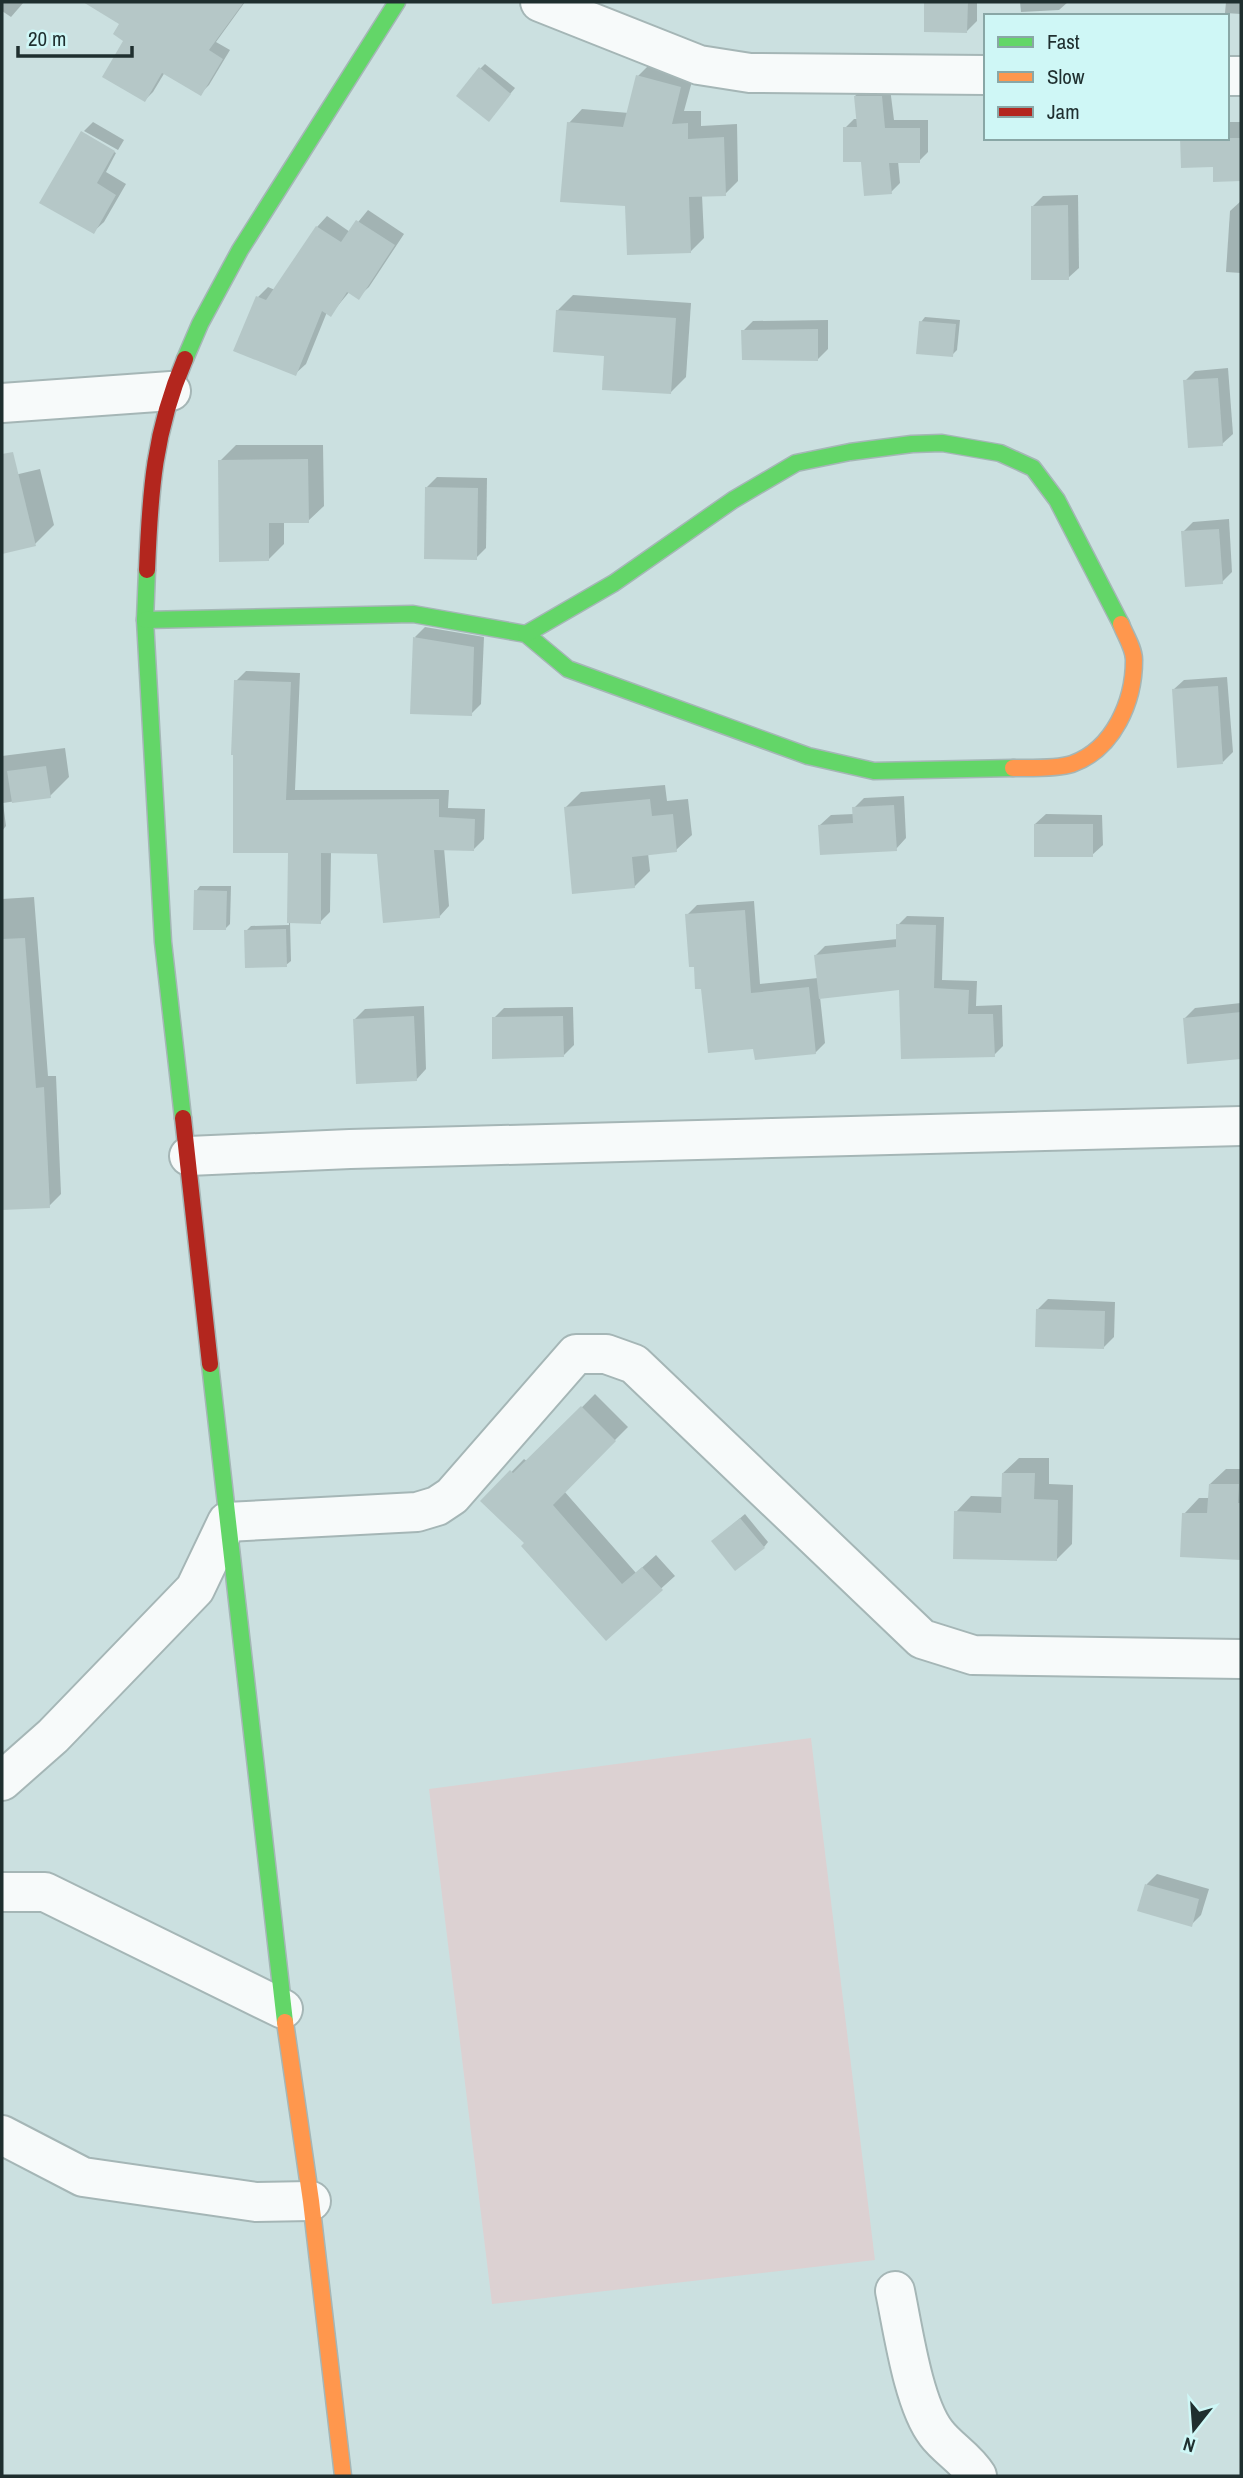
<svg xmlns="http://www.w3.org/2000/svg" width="1243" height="2478" font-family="'Archivo Narrow',sans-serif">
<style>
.green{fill:#dcd1d2}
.shadow{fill:#0003}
.building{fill:#b5c7c7}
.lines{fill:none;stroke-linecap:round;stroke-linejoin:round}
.street-casing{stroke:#a5b6b6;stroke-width:42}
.fast-casing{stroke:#a5b6b6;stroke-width:19}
.slow-casing{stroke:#a5b6b6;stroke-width:19}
.jam-casing{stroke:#a5b6b6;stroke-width:19}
.street{stroke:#f7fafa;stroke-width:38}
.fast{stroke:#63d668;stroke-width:16}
.slow{stroke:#ff974d;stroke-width:16}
.jam{stroke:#b3261e;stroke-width:16}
</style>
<rect width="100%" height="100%" fill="#cbe0e0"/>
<polygon class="green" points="811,1738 875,2260 492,2304 429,1789"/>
<g class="shadow">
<polygon points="2,2 24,2 11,17 2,11"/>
<polygon points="117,2 161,2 170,7 172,4 168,2 245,2 216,42 230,50 209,85 201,93 165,72 153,92 145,100 121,23 109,15"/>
<polygon points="926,2 977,2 977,21 967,31 926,31"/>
<polygon points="1020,2 1068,2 1059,10 1021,12"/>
<polygon points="1226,2 1241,2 1241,14 1225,13"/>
<polygon points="651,63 694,74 684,111 701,111 701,126 737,124 738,181 725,194 702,195 704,238 690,252 627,205 569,123 582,109 629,113 638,76"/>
<polygon points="485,64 515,88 493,115 480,69"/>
<polygon points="864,88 890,88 894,120 928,120 928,152 919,161 898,161 900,183 891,192 862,160 845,128 854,119 858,119 855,96"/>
<polygon points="93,122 124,140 118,150 84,131"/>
<polygon points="1227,122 1241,122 1241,180 1215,180 1214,165 1227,138"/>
<polygon points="83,132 83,134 116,153 106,172 126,184 104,222 93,232 42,203"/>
<polygon points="1078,195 1079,268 1068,278 1033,206 1043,196"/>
<polygon points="1241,201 1241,273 1226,272 1230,211"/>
<polygon points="368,210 404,234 369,287 358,297 350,291 331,314 327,312 306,364 295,374 258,297 268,287 275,290 317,227 327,216 350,232"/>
<polygon points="573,295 691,303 686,377 671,392 557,311"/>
<polygon points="925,317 960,320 957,350 952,355 921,322"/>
<polygon points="828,320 828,349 817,360 775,360 775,358 743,331 753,321"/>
<polygon points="1228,368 1233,434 1222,444 1185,381 1195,371"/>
<polygon points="236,445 323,445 324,506 308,521 284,521 284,544 268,560 220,461"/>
<polygon points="40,469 54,525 35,544 2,552 2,478"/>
<polygon points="437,477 487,478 486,548 476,558 427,487"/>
<polygon points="1229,519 1232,572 1222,582 1183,532 1193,522"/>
<polygon points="425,627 484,637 481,704 471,714 415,637"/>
<polygon points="246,671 300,673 295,790 449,790 448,808 485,809 484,839 474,849 444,848 449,906 439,917 379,852 331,852 330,912 320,922 290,922 291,961 286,965 246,931 251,926 289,925 289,852 236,681"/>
<polygon points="1227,677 1233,752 1223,762 1173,690 1184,680"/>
<polygon points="65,748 69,777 50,796 3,803 6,826 2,831 2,756"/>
<polygon points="665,785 667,801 688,799 692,835 676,850 648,853 650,871 634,887 565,808 581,792"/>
<polygon points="904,796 906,838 896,849 820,825 831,815 854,814 854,808 864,798"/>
<polygon points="1046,814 1102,815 1103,845 1092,855 1035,824"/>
<polygon points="200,886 231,886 230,924 226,928 196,891"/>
<polygon points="34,897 48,1076 56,1076 61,1194 49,1206 4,1208 2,899"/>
<polygon points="754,901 760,984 818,978 816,955 825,946 898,939 898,925 907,916 944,917 942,980 977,981 976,1006 1002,1005 1003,1046 994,1055 901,988 820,997 825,1043 815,1053 755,1047 703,987 687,915 697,905"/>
<polygon points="1241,1003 1241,1057 1189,1062 1184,1019 1195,1008"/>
<polygon points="424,1006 426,1069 416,1080 355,1019 365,1009"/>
<polygon points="573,1007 574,1045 564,1055 494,1018 504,1008"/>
<polygon points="1048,1299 1115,1302 1114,1337 1104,1347 1037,1310"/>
<polygon points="595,1394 628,1427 564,1491 636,1573 656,1555 675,1576 606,1638 527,1543 483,1501 524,1459 528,1462"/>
<polygon points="1019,1458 1049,1458 1049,1484 1073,1485 1072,1544 1057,1559 956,1512 971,1496 1003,1497 1003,1473"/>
<polygon points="1226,1469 1241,1469 1241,1558 1182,1556 1184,1514 1199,1498 1210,1498 1210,1484"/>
<polygon points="745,1514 768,1542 764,1547 718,1537"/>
<polygon points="1157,1874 1209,1889 1201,1915 1191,1925 1139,1910 1147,1884"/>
</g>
<g class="building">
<polygon points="83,2 244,2 209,50 223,59 201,96 162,73 145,102 102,77 123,41 113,34 119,24"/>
<polygon points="924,2 968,2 967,33 924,32"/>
<polygon points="479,67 511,94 489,122 456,96"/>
<polygon points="636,75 681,87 672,124 688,123 688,139 724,137 726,196 689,197 691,253 627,255 625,206 560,202 567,122 623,127"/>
<polygon points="854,96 882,96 885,128 920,128 920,163 889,163 892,194 864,196 861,162 843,162 843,127 857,127"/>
<polygon points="81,131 115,151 97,183 116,195 94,234 39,203"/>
<polygon points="1180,138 1241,138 1241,181 1213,182 1213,167 1181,168"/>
<polygon points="1068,205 1069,280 1031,280 1031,206"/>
<polygon points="356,220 395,245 359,300 347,292 331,317 322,311 296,376 233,351 256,296 266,300 316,226 341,242"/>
<polygon points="556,310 676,318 671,394 602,390 604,356 553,352"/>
<polygon points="919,321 956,324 953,357 916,354"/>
<polygon points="818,329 818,361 742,360 741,330"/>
<polygon points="1218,378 1223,446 1188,448 1183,380"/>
<polygon points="13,452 36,546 2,554 2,454"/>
<polygon points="308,459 309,523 269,523 269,561 219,562 218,460"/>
<polygon points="425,487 478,488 477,560 424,559"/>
<polygon points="1219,529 1223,584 1185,587 1181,531"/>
<polygon points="413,637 474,647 472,716 410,714"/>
<polygon points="234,680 291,682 286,800 439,799 439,817 475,819 474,851 434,850 440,918 383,923 377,854 321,853 321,924 287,923 288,853 233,853 233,755 231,755"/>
<polygon points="1218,686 1223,764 1177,768 1172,689"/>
<polygon points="46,766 51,798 12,803 7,771"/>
<polygon points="650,799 652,816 673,814 677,852 632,857 635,888 572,894 564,807"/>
<polygon points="894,805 897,851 820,855 818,825 853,823 852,807"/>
<rect x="1034" y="824" width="59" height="33"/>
<polygon points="194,890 227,891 226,930 193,930"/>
<polygon points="745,910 751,993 809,987 816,1054 755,1060 753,1049 708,1053 701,989 695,989 694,967 689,967 685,914"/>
<polygon points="896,924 936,925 934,988 969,990 968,1014 993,1014 995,1057 901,1059 899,990 819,999 814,955 896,947"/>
<polygon points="286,929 287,967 245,968 244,930"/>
<polygon points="25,938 36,1088 44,1087 50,1208 2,1210 2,939"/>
<polygon points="1241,1012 1241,1059 1187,1064 1183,1018"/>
<polygon points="414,1016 417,1081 356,1084 353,1019"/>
<polygon points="563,1016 564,1057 492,1059 492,1017"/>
<polygon points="1036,1309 1105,1311 1104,1349 1035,1347"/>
<polygon points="581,1406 616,1441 553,1505 622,1584 642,1567 663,1590 606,1641 521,1546 524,1543 480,1501 510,1470 513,1473"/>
<polygon points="1002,1473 1035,1473 1034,1499 1058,1500 1057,1561 953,1559 954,1511 1001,1513"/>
<polygon points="1209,1484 1239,1484 1238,1503 1241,1503 1241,1560 1180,1557 1182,1513 1207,1513"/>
<polygon points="740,1518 765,1548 735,1571 711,1541"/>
<polygon points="1145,1884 1199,1899 1192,1927 1137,1911"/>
</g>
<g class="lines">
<defs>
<g id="street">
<polyline points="540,2 699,65 750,73 986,75"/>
<polyline points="1227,76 1241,76"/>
<polyline points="2,403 171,391"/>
<polyline points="189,1156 350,1149 1241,1126"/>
<polyline points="2,1781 53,1736 195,1589 227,1522 417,1512 437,1506 452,1496 576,1354 606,1354 634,1364 922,1639 973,1655 1241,1659"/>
<polyline points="2,1892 45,1892 283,2009"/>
<polyline points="2,2135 83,2177 256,2202 311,2201"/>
<path d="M895,2291C903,2329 913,2403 936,2433C948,2449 966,2458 977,2476"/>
</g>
<g id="fast">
<polyline points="185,359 200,324 240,250 397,2"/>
<polyline points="147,570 145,620 163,942 183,1118"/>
<polyline points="145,620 413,614 526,634 568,669 808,756 874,771 1013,768"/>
<polyline points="526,634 614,583 733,500 796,463 850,452 912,444 942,443 1000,453 1033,468 1057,500 1121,624"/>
<polyline points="210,1364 285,2022"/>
</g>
<g id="slow">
<path d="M1013,768C1029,768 1057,769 1072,764C1114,749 1134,701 1134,660C1134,648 1125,635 1121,624"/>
<polyline points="285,2022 311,2201 343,2476"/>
</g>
<g id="jam">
<path d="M147,570C150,492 154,431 185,359"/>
<polyline points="183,1118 210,1364"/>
</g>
</defs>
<use href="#street" class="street-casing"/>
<use href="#fast" class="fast-casing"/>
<use href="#slow" class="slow-casing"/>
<use href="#jam" class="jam-casing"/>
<use href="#street" class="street"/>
<use href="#fast" class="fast"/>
<use href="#slow" class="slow"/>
<use href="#jam" class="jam"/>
</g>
<rect width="1243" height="2478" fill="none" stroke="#1f2f2f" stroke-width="7"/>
<rect x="984" y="14" width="245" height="126" fill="#cff7f6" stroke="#89a7a6" stroke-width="2"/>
<rect x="998" y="37" width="35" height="10" fill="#63d668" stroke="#89a7a6" stroke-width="2"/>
<text x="1047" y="49" font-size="21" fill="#1f2f2f">Fast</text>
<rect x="998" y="72" width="35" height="10" fill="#ff974d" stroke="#89a7a6" stroke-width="2"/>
<text x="1047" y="84" font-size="21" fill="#1f2f2f">Slow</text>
<rect x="998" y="107" width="35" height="10" fill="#b3261e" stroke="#89a7a6" stroke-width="2"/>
<text x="1047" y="119" font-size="21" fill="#1f2f2f">Jam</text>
<g transform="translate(1194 2429) rotate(197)" stroke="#cff7f6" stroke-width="5" paint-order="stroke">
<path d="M0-5L12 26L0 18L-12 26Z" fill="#1f2f2f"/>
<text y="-10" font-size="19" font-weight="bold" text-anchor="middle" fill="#1f2f2f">N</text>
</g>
<path d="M18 46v10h114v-10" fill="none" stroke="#1f2f2f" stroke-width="3.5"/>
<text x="28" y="46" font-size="21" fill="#1f2f2f" stroke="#cff7f6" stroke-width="5" paint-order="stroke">20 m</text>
</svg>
